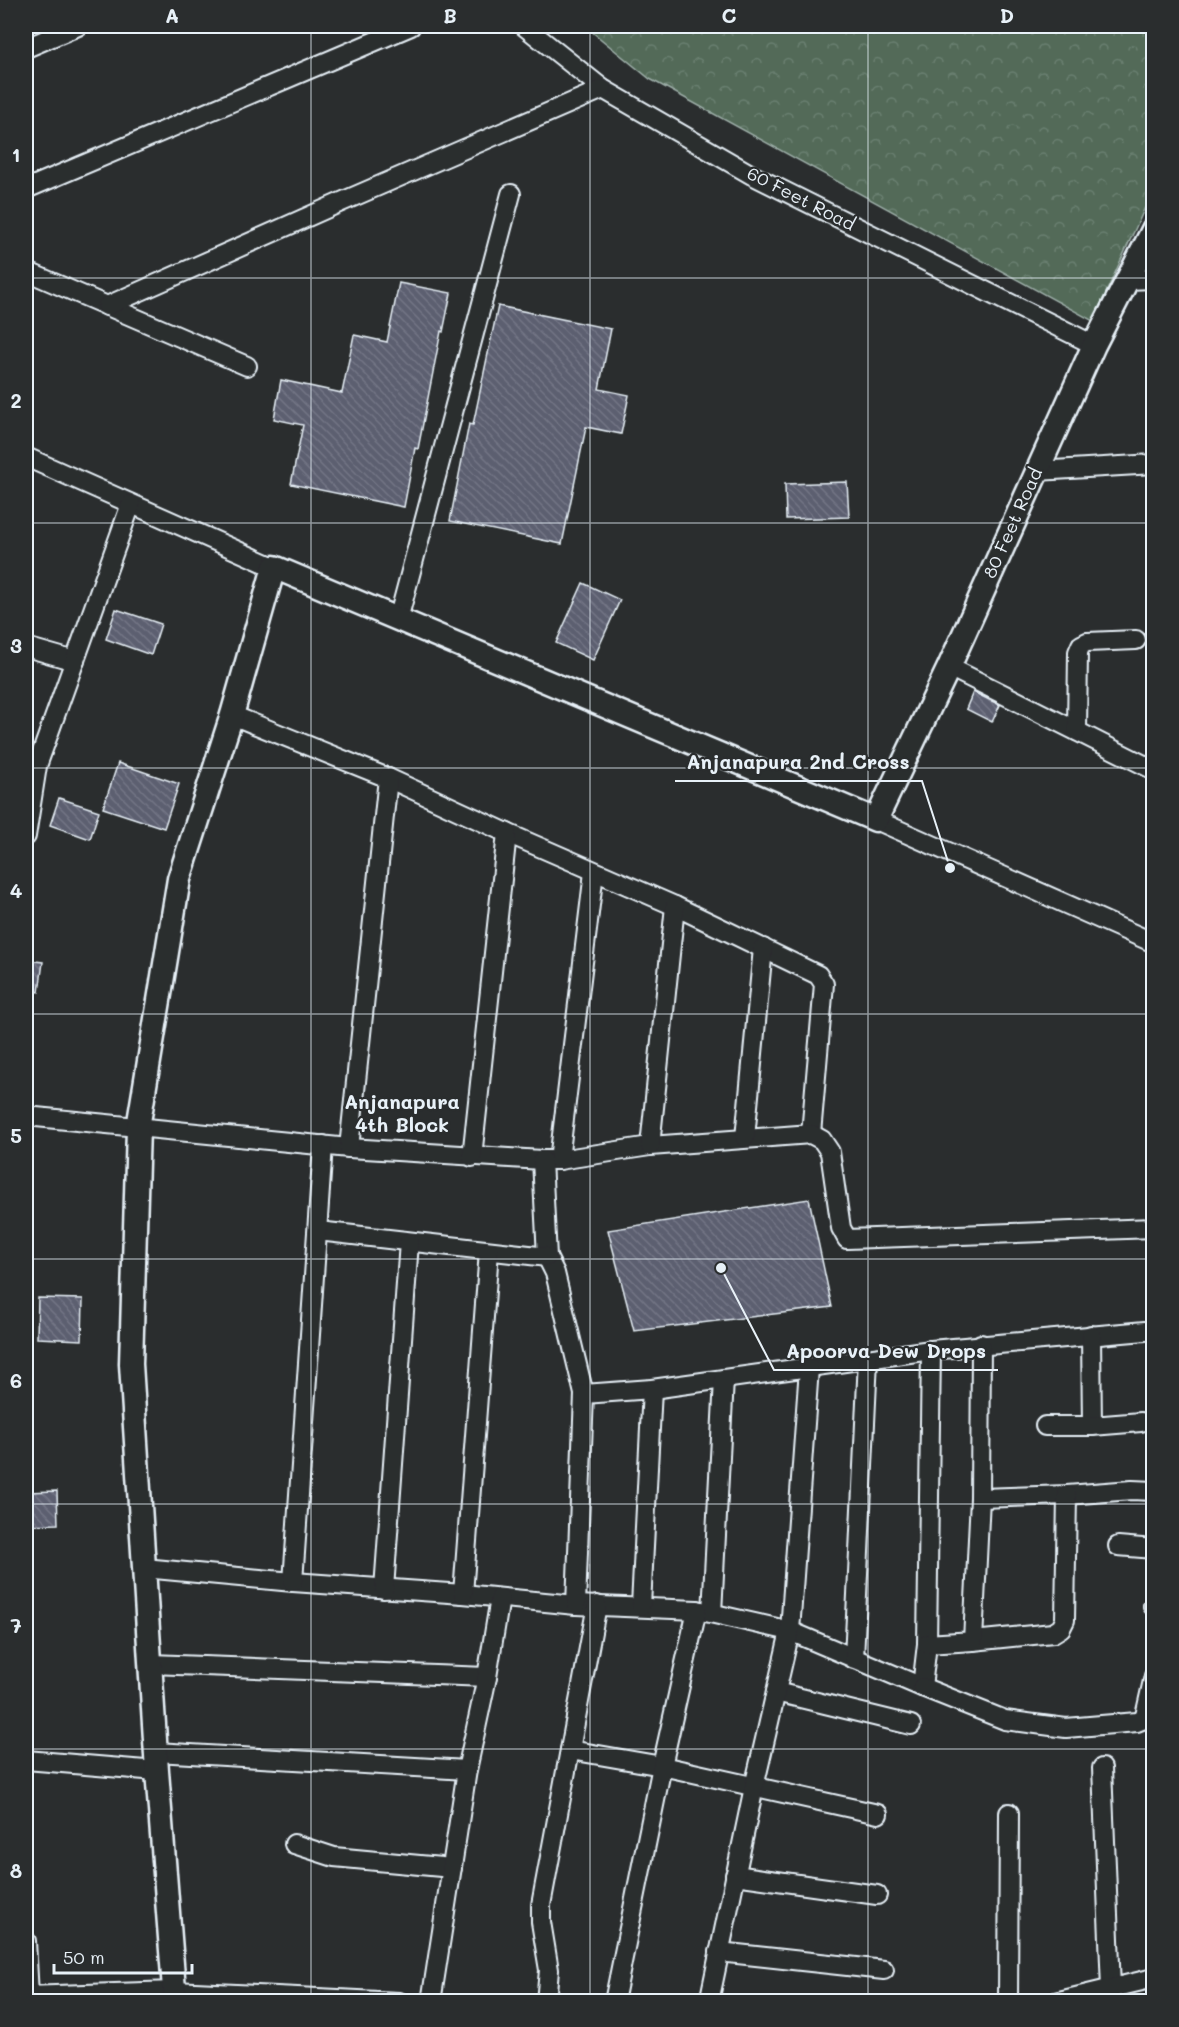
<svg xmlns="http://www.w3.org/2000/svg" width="1179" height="2027" font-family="Mali,sans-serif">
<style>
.forest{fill:url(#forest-crowns);stroke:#9daea8;stroke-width:1.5}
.building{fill:url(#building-back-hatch);stroke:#e8f1f8;stroke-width:1.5}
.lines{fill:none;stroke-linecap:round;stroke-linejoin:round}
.minor-casing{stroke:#e8f1f8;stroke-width:22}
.major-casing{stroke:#e8f1f8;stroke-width:27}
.minor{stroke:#2a2d2e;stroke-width:18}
.major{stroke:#2a2d2e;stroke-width:22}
.grid{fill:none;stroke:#e8f1f8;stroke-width:1.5;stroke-opacity:0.55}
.labels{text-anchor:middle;stroke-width:4.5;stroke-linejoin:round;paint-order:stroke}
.street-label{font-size:18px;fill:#e8f1f8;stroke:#2a2d2e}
.neighbourhood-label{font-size:20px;font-weight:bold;fill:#e8f1f8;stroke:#2a2d2e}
.leader{fill:none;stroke:#e8f1f8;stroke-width:2}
.callout-dot{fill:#e8f1f8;stroke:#2a2d2e;stroke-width:2}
.callout-label{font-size:20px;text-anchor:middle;font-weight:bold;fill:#e8f1f8;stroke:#2a2d2e;stroke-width:4.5;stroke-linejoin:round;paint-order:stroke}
.neatline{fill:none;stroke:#e8f1f8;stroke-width:2}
.grid-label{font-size:20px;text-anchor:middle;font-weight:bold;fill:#e8f1f8}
</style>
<defs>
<pattern id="forest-crowns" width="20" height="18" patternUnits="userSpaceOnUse" patternTransform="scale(1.5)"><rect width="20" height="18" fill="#526a58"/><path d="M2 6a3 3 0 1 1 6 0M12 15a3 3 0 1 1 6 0" fill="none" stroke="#6b8071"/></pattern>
<pattern id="building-back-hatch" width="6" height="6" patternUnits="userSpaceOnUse" patternTransform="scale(1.5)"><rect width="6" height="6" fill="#5c5e70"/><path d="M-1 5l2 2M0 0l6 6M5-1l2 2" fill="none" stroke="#737685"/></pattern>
</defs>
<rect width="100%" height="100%" fill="#2a2d2e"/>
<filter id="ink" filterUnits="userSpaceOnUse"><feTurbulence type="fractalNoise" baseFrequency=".0167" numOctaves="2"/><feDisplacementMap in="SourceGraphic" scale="12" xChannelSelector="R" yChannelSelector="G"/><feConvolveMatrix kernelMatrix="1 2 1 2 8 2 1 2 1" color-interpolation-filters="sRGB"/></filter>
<g filter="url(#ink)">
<polygon class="forest" points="585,26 1153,26 1153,190 1093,321 650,79"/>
<g class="building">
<polygon points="399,283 451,293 443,332 441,331 418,449 415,448 404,507 291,484 303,425 274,419 281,380 342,393 354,335 387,342"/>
<polygon points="498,306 611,329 599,389 629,395 621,434 586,427 562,544 450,521 469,424 473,425"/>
<polygon points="847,482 849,517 786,519 785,484"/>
<polygon points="583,583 620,600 593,660 556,643"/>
<polygon points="116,609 161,624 151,655 106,639"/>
<polygon points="973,692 1000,705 992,722 966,709"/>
<polygon points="118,763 179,784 164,828 103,808"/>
<polygon points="59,798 99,811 90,839 50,825"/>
<polygon points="26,960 43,962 39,992 26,990"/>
<polygon points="809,1199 832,1307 634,1331 608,1230"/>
<polygon points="38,1298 83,1299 82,1340 37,1338"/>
<polygon points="57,1491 58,1524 26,1525 26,1492"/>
</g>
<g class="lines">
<defs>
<g id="minor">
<polyline points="524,26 603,89 752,175 1094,345"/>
<polyline points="26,48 78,26"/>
<polyline points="26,189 411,26"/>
<polyline points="26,271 247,366"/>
<polyline points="1127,280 1154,279"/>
<polyline points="107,306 339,203 603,89"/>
<polyline points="26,457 274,567"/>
<polyline points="1037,471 1154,464"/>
<polyline points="398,620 511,194"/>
<polyline points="26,647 75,661"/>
<polyline points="949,667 1154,770"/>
<polyline points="232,715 388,778 507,833 675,906 818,975 824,984 811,1134"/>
<polyline points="1077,731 1078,652 1081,645 1087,642 1136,640"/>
<polyline points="876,820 1154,943"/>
<polyline points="26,836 37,766 131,504"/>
<polyline points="26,1116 349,1148 542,1160 559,1160 650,1146 811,1134 822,1140 830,1152 841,1228 847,1239 1154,1228"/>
<polyline points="745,1138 763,948"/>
<polyline points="650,1146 675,906"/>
<polyline points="349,1148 388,778"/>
<polyline points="472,1157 507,833"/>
<polyline points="542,1160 547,1257 555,1273 584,1394 652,1389 931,1350 1145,1331"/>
<polyline points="559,1160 594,872"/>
<polyline points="318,1231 547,1257"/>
<polyline points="1091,1335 1092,1426"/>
<polyline points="1045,1426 1092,1426 1141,1422"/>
<polyline points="980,1498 1067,1495 1132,1490 1154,1491"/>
<polyline points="1118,1546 1154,1549"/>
<polyline points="144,1568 293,1582 463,1594 576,1605 697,1610 790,1631 922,1687 927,1644 931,1350"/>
<polyline points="293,1582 323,1145"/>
<polyline points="384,1589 409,1242"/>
<polyline points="463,1594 489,1251"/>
<polyline points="576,1605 584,1394"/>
<polyline points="641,1606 652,1389"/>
<polyline points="1153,1606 1154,1606"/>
<polyline points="712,1613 724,1379"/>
<polyline points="973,1641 1053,1633 1061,1628 1065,1620 1067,1495"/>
<polyline points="927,1644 973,1641 980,1498 981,1344"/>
<polyline points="854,1659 868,1359"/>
<polyline points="151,1664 487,1677"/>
<polyline points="922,1687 1005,1720 1066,1728 1137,1722 1142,1720 1145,1716 1154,1676"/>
<polyline points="776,1692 911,1725"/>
<polyline points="570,1750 662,1766 878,1814"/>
<polyline points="156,1752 467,1770"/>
<polyline points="26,1760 157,1771"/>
<polyline points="1102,1768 1111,1988"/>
<polyline points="294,1844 334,1857 452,1868"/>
<polyline points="735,1875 877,1895"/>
<polyline points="26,1941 29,1995"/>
<polyline points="719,1952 884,1970"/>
<polyline points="26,1996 174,1991 399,2002"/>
<polyline points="431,2002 467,1770 487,1677 500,1598"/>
<polyline points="546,2002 549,1970 541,1922 541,1905 597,1605"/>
<polyline points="614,2002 662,1766 697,1610"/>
<polyline points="709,2002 754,1787 790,1631 809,1368"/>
<polyline points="1008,2002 1009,1813"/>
<polyline points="1055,2002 1154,1978"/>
</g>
<polyline id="major" points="175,2002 157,1771 131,1364 138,1128 179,879 232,715 274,567 876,820 949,667 1094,345 1154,228"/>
</defs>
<use href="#minor" class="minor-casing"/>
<use href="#major" class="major-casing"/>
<use href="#minor" class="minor"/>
<use href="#major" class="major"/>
</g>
</g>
<path class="grid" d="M311,26V2002M590,26V2002M868,26V2002M26,278H1154M26,523H1154M26,768H1154M26,1014H1154M26,1259H1154M26,1504H1154M26,1749H1154"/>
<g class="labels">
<g class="street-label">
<text transform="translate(801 199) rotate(27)" y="6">60 Feet Road</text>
<text transform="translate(1013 523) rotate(-66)" y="6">80 Feet Road</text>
</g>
<g class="neighbourhood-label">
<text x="402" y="1109">Anjanapura<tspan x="402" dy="23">4th Block</tspan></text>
</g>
</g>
<path class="leader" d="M950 868L922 781H675M721 1268L774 1370H998"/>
<g class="callout-dot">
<circle cx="950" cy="868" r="6"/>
<circle cx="721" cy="1268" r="6"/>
</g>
<g class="callout-label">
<text x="798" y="769">Anjanapura 2nd Cross</text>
<text x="886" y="1358">Apoorva Dew Drops</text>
</g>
<rect width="1179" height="2027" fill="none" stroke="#2a2d2e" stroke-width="66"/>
<path d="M54 1964v9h138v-9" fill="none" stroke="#e8f1f8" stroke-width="3"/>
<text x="63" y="1964" font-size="18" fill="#e8f1f8" stroke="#2a2d2e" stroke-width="4.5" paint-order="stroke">50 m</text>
<rect x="33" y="33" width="1113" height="1961" class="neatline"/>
<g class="grid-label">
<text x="172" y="23">A</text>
<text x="450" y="23">B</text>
<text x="729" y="23">C</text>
<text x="1007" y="23">D</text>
<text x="16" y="162">1</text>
<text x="16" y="408">2</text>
<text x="16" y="653">3</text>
<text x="16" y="898">4</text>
<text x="16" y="1143">5</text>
<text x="16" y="1388">6</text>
<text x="16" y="1633">7</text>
<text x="16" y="1878">8</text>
</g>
</svg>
